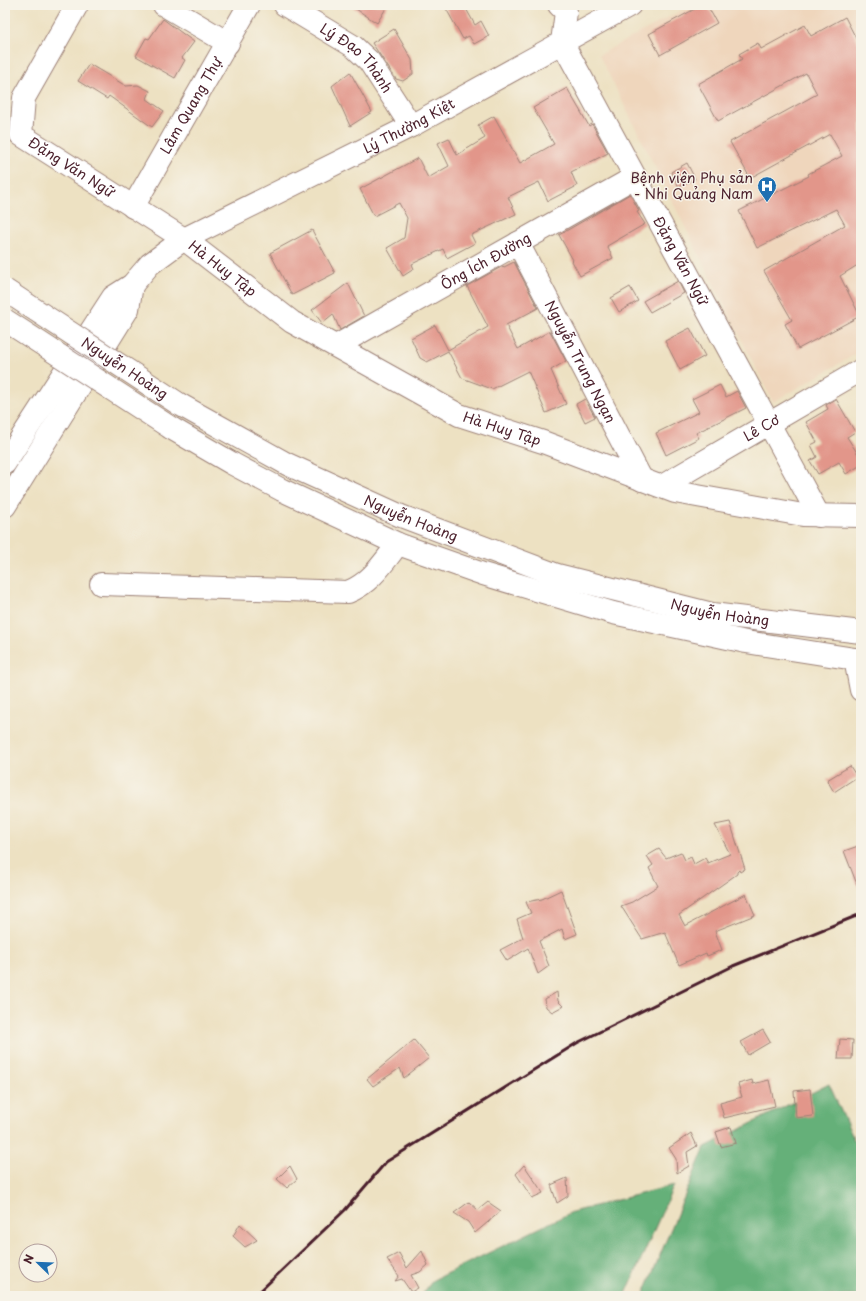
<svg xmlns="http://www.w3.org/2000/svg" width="866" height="1301" font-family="'Playpen Sans',sans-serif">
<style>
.built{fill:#efd6bc}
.forest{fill:#65b079;stroke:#586852}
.building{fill:#e2968a}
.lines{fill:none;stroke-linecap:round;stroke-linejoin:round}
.minor-casing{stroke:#9c8076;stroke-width:24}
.highway-casing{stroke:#9c8076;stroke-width:24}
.minor{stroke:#fff;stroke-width:22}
.highway{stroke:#fff;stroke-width:22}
.rail{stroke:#4a1f2b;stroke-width:3}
.highway-bridge-casing{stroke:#9c8076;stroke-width:24;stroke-linecap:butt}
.highway-bridge{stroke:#fff;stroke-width:22}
.labels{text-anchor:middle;stroke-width:3;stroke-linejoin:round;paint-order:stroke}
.street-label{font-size:14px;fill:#4a1f2b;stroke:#f7f3e8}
.poi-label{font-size:14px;fill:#4a1f2b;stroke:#f7f3e8;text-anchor:end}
</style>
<rect width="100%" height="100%" fill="#f7f3e8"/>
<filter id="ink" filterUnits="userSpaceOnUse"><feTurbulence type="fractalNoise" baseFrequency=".025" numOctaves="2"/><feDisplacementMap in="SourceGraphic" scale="8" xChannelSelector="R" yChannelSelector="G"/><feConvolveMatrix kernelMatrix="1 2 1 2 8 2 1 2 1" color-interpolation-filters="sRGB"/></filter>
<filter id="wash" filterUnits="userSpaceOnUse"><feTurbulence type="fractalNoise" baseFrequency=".012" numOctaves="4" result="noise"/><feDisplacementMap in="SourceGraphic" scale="16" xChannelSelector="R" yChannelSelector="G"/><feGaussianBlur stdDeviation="0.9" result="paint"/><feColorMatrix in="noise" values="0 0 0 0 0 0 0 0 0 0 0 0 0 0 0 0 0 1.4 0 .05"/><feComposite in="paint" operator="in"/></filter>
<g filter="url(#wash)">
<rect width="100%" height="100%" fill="#ede1c2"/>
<polygon class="built" points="691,5 861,5 861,351 773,402 599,55"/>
<g class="forest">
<polygon points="829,1084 861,1155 861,1296 643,1296 705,1147"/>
<polygon points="674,1185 625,1296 421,1296 433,1280 572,1212"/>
</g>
<g id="blocks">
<g class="building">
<polygon points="350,5 388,5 377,23"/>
<polygon points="444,5 464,5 475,25 481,21 489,36 474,44 469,36 463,39"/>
<polygon points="702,5 707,5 717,23 660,55 649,34"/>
<polygon points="845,17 861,48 861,263 840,276 860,316 798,349 785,324 792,320 764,271 845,225 836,209 757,248 739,211 809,176 808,174 842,156 830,134 750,178 730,142 817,94 806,73 718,121 698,84 742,59 739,54 758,43 761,49 805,25 811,36"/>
<polygon points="163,19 194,42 182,58 185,60 175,78 136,56 146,38 149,39"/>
<polygon points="394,29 412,60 413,74 403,81 396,79 372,43"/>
<polygon points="89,64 126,86 138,85 150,91 147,99 164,111 152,127 109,96 107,99 78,81"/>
<polygon points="350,72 372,112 350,126 332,86"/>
<polygon points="567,88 589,126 592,124 608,153 571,172 577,186 548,201 539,182 508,197 516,214 471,235 475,243 447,258 443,249 412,264 414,269 403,276 387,248 404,238 407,218 399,203 374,216 360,189 418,158 428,178 449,166 438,143 449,138 457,155 485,138 478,125 494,116 520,163 554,144 533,108"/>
<polygon points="687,163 695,179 679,187 671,172"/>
<polygon points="630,194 639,211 637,212 645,224 607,246 613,258 580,276 572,261 573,260 559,235"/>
<polygon points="312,230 335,273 292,295 270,253"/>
<polygon points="514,262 538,308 506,325 518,349 550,331 566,361 551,370 566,404 546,413 528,371 492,389 462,378 448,351 427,362 420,358 411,338 435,325 448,350 488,327 467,286 503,266 504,267"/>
<polygon points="678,281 684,293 650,312 643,301"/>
<polygon points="348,283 364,316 340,330 333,314 322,323 312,310"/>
<polygon points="630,287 638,301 619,312 611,298"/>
<polygon points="690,328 705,356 680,370 665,341"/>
<polygon points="720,385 726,397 737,391 746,408 696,433 699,438 666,455 656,433 699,412 692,399"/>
<polygon points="585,399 595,417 585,422 576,404"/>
<polygon points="836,399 855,432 847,437 861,459 861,465 846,474 839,462 818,474 810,461 817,457 811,445 817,442 806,422 828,409 826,405"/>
<polygon points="850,766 857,777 834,792 827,780"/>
<polygon points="730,822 745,869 740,872 739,870 737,872 737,874 679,915 685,926 746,894 755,915 715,931 722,950 707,956 706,953 679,965 665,932 642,939 621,906 632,902 658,886 649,868 653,865 647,856 659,849 666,858 681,852 685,860 691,857 694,864 705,858 708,863 730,854 715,825"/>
<polygon points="861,845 861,892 860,892 844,851"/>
<polygon points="561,890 577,934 565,939 562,929 539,941 549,966 538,974 528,948 507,961 500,950 523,938 517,919 531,913 526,902 542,899"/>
<polygon points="557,992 558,1001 563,1006 552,1012 546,1007 545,999"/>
<polygon points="763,1030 770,1042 748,1055 741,1042"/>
<polygon points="840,1039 853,1040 852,1059 838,1059"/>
<polygon points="414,1040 429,1058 404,1078 400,1068 373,1086 367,1079"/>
<polygon points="752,1080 753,1084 769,1080 775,1106 724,1118 720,1103 742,1097 738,1084"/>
<polygon points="810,1089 813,1116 796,1118 794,1091"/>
<polygon points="731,1127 736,1143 721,1147 716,1132"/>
<polygon points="691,1133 697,1146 687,1152 689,1166 677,1173 676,1159 669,1148"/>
<polygon points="524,1165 543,1193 532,1198 516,1174"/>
<polygon points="290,1166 297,1179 287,1188 277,1179"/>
<polygon points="567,1178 568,1196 557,1203 551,1185"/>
<polygon points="469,1202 478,1210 488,1202 501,1211 475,1233 468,1222 454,1213"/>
<polygon points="240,1224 257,1240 245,1247 233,1236"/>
<polygon points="422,1251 428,1265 420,1272 411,1275 418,1288 411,1292 402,1279 395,1281 399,1276 387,1259 399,1253 407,1268"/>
</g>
</g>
</g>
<g filter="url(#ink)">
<use href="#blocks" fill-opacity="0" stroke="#9c8076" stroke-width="1"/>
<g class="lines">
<defs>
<g id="minor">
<path id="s1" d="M77,5L24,98L21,135L184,239L292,322L459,415L543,442L675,492L803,515L861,516"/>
<polyline points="164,5 228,43"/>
<path id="s2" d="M285,5L353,46L369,61L411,126"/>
<path id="s3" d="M559,5L566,12L562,42L819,516"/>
<path id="s4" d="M133,207L249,5"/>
<path id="s5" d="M518,243L642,480"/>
<path id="s6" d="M336,346L635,177"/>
<path id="s7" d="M5,463L113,297L132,285L150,264L184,239L411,126L630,5"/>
<path id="s8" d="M662,486L861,370"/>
<polyline points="5,506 128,309 132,285"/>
<path d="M101,584L348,592C371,583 383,563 398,544"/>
<polyline points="855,659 861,690"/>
</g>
<g id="highway">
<path id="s9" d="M179,404L287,464L401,516L557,575L712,614L861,632"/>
<polyline points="171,428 233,464 282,490 398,544 483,574 613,613 746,642 861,660"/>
</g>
</defs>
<use href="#minor" class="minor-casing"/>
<use href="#highway" class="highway-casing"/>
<use href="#minor" class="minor"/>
<use href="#highway" class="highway"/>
<polyline class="rail" points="255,1296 345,1210 386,1162 577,1043 733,966 861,914"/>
<defs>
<g id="highway-bridge">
<path id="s10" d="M5,290L179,404"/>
<polyline points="5,320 171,428"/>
</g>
</defs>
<use href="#highway-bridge" class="highway-bridge-casing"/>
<use href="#highway-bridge" class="highway-bridge"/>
</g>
</g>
<defs>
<symbol id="hospital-pin" viewBox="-11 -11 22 30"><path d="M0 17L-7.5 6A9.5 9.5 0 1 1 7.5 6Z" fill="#1f6fb2" stroke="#f7f3e8"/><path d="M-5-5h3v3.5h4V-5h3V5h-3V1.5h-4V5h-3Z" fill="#fff"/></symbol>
</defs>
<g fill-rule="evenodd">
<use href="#hospital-pin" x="756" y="175" width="22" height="30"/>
</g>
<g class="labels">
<g class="street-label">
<text dy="5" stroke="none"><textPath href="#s2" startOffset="90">Lý Đạo Thành</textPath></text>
<text dy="5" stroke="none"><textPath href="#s4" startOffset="117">Lâm Quang Thự</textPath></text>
<text dy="5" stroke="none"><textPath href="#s7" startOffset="542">Lý Thường Kiệt</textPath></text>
<text dy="5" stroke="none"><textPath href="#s1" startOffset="204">Đặng Văn Ngữ</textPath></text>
<text dy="5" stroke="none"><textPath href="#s3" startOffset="289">Đặng Văn Ngữ</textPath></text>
<text dy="5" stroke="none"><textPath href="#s6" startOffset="172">Ông Ích Đường</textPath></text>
<text dy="5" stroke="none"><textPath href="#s1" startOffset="386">Hà Huy Tập</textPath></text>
<text dy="5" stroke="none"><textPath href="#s5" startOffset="134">Nguyễn Trung Ngạn</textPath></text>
<text dy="5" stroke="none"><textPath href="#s10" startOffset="143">Nguyễn Hoàng</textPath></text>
<text dy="5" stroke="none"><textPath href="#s8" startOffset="115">Lê Cơ</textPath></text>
<text dy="5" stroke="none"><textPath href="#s1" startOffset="710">Hà Huy Tập</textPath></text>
<text dy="5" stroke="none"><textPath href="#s9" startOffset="259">Nguyễn Hoàng</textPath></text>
<text dy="5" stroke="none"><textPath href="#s9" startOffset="583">Nguyễn Hoàng</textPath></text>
</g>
<g class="poi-label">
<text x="753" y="183">Bệnh viện Phụ sản<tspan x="753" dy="16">- Nhi Quảng Nam</tspan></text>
</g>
</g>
<rect width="866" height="1301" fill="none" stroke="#f7f3e8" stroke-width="20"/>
<g transform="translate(38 1263) rotate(293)"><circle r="19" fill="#f7f3e8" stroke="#b29e9c"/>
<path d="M0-3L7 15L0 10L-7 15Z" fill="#1f6fb2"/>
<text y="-6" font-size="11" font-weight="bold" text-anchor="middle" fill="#4a1f2b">N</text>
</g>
</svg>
